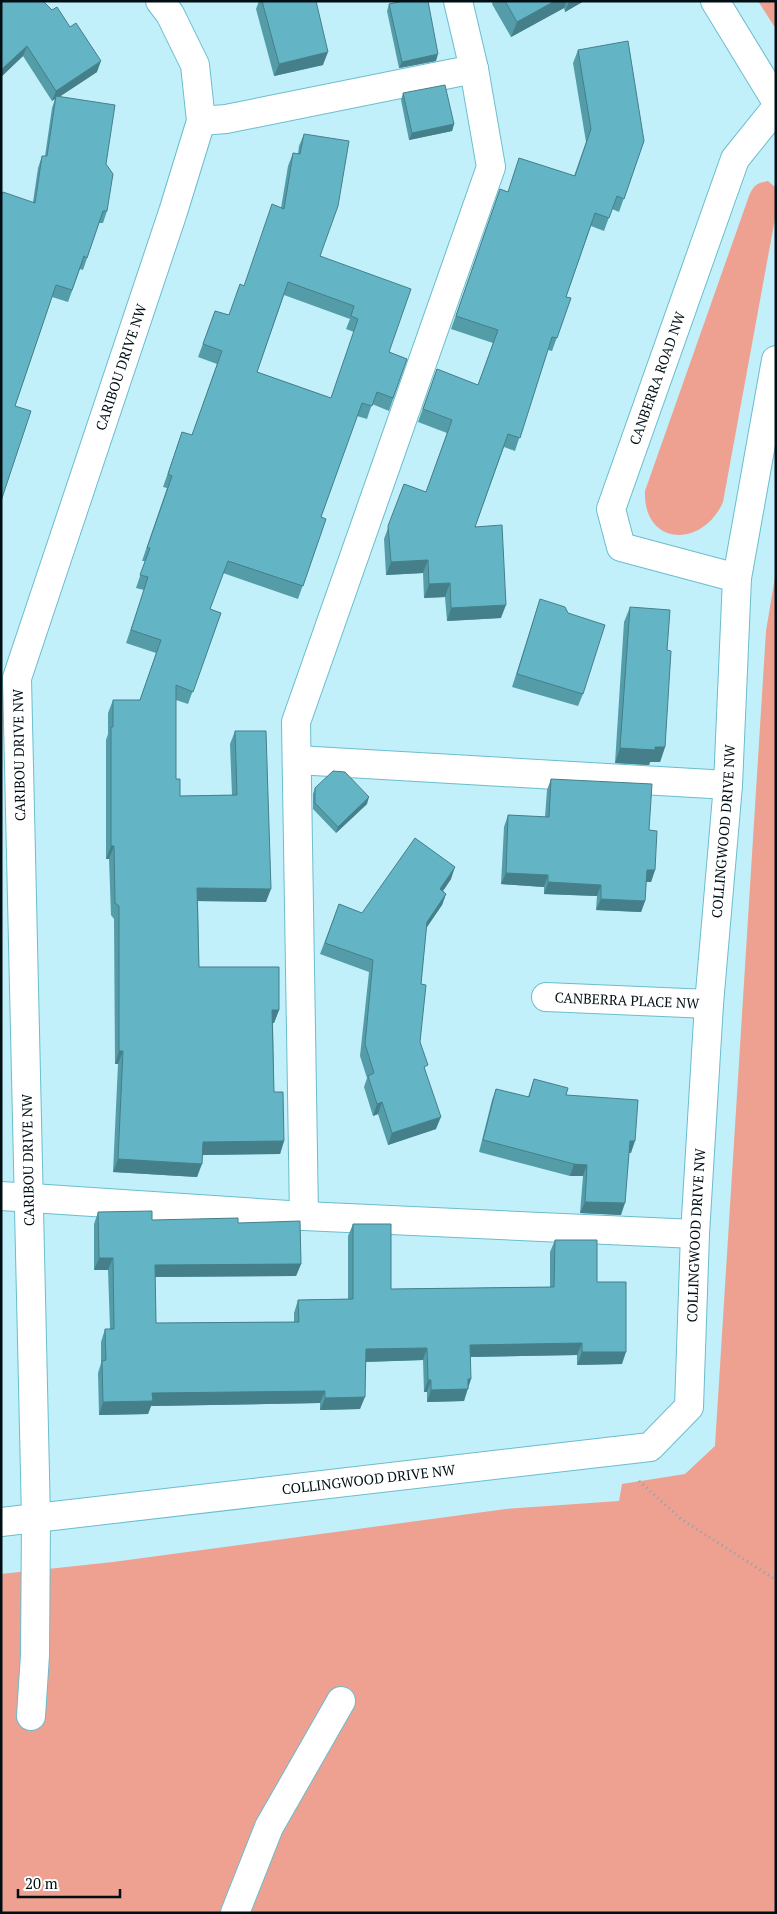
<svg xmlns="http://www.w3.org/2000/svg" width="777" height="1914" font-family="'PT Serif',serif">
<style>
.green{fill:#eea091}
.lines{fill:none;stroke-linecap:round;stroke-linejoin:round}
.minor-casing{stroke:#6bbdcd;stroke-width:30}
.path{stroke:#81a6ae;stroke-width:3;stroke-dasharray:1 4;stroke-linecap:butt}
.minor{stroke:#fff;stroke-width:28}
.wall{fill:#559ca9;fill-rule:evenodd}
.shaded-wall{fill:#457f8a}
.building{fill:#63b5c5;stroke:#457f8a;fill-rule:evenodd}
.labels{text-anchor:middle;stroke-width:5;stroke-linejoin:round;paint-order:stroke}
.street-label{font-size:14px;fill:#000f14;stroke:#fff}
</style>
<rect width="100%" height="100%" fill="#c1f0fa"/>
<g class="green">
<polygon points="758,1 776,1 776,29"/>
<path d="M768,181L776,188V213L723,502C703,548 643,547 645,491L749,196C753,186 757,183 768,181Z"/>
<polygon points="776,571 776,1913 1,1913 1,1574 113,1562 506,1509 619,1501 622,1484 685,1474 715,1446 766,631"/>
</g>
<g class="lines">
<defs>
<g id="minor">
<polyline points="715,1 776,101"/>
<polyline points="201,121 226,119 474,69 458,1"/>
<path id="s1" d="M737,578L621,547L611,509L735,159L776,108"/>
<polyline points="297,760 728,785"/>
<path id="s2" d="M546,997L709,1004"/>
<polyline points="1,1196 304,1216 695,1234"/>
<polyline points="304,1216 296,722 491,167 474,69"/>
<path id="s3" d="M1,1522L650,1447L689,1407L695,1234L709,1004L728,785L737,578L776,360"/>
<path id="s4" d="M31,1716L35,1655L36,1518L17,678L173,212L201,121L195,65L170,14L160,1"/>
<polyline points="235,1913 269,1827 341,1701"/>
</g>
</defs>
<use href="#minor" class="minor-casing"/>
<polyline class="path" points="639,1481 681,1519 776,1580"/>
<use href="#minor" class="minor"/>
</g>
<g class="wall">
<polygon points="1,1 97,72 59,97 106,164 107,211 103,223 99,223 83,270 80,269 68,302 52,297 15,406 1,501 33,202 38,168 42,156 45,156 52,108 55,99 52,101 23,56 1,77"/>
<polygon points="259,1 316,1 323,65 274,76 256,9"/>
<polygon points="493,1 584,1 565,12 564,8 511,37 492,4"/>
<polygon points="389,4 436,61 399,68 387,11"/>
<polygon points="578,50 644,141 619,212 612,209 604,231 591,226 566,297 571,298 552,351 548,350 515,451 504,447 475,527 501,618 447,621 445,597 424,598 423,573 386,575 384,539 404,484 426,492 447,433 418,422 437,369 478,385 493,343 451,329 500,189 508,192 519,158 574,176 586,142 573,63"/>
<polygon points="403,93 454,124 452,131 409,140 401,100"/>
<path d="M304,134L320,256L389,352L407,359L389,411L372,404L367,419L357,416L321,517L326,519L298,599L223,573L210,609L221,613L188,704L176,700V779L180,796L232,795L230,744L235,731L266,902L198,901L199,967L279,1010L274,1023H273L274,1092L284,1141L280,1154L203,1155L197,1177L113,1172L118,1064H115L114,919L111,915L109,859H106V740L108,734V713L113,700H140L156,653L126,643L144,590L136,588L145,561H142L167,488L163,487L182,432L192,435L217,364L198,357L215,311L229,315L244,286L281,208L288,166L293,153L298,154L299,146ZM284,295L350,319L346,329L354,332L331,398L257,372Z"/>
<polygon points="540,599 583,694 578,706 512,687"/>
<polygon points="630,607 667,650 665,747 660,762 650,762 649,765 615,763 624,622"/>
<polygon points="551,779 649,830 655,870 651,882 646,882 645,901 641,912 596,910 597,896 544,894 544,887 501,884 504,827 508,815 545,817 547,790"/>
<polygon points="315,788 367,804 336,833 313,809 313,794"/>
<polygon points="451,879 443,891 446,894 442,905 426,928 421,984 420,1042 436,1129 388,1145 378,1114 373,1116 364,1087 367,1078 360,1056 369,972 320,954 339,904 362,913"/>
<polygon points="534,1079 566,1095 631,1153 629,1153 621,1215 580,1213 583,1176 570,1176 479,1152 492,1100 496,1089 528,1097"/>
<polygon points="98,1212 152,1220 238,1223 301,1264 296,1276 155,1277 156,1323 294,1322 294,1313 298,1300 348,1299 348,1236 353,1224 391,1289 550,1287 550,1252 555,1240 597,1282 622,1364 577,1365 577,1355 470,1357 468,1386 464,1401 427,1402 427,1392 424,1392 423,1360 366,1362 360,1409 320,1410 320,1403 151,1406 148,1414 99,1415 98,1373 101,1363 101,1342 105,1329 110,1329 108,1270 94,1270 94,1224"/>
</g>
<g class="shaded-wall">
<polygon points="555,1 567,1 564,8 511,37 517,22"/>
<polygon points="569,1 584,1 565,12"/>
<polygon points="27,46 23,56 1,77 1,70"/>
<polygon points="328,52 323,65 274,76 279,64"/>
<polygon points="438,54 436,61 399,68 402,62"/>
<polygon points="101,61 97,72 56,99 56,96 55,99 52,101 56,91"/>
<polygon points="454,124 452,131 409,140 412,133"/>
<polygon points="428,560 423,573 386,575 391,562"/>
<polygon points="450,583 445,597 424,598 429,584"/>
<polygon points="506,605 501,618 447,621 451,608"/>
<polygon points="655,747 665,747 660,762 650,762 649,765 615,763 620,748"/>
<polygon points="369,797 367,804 336,833 338,827"/>
<polygon points="111,846 114,846 109,859 106,859"/>
<polygon points="455,867 451,879 436,901 440,889"/>
<polygon points="647,870 655,870 651,882 643,882"/>
<polygon points="506,873 548,875 544,887 501,884"/>
<polygon points="548,882 601,885 597,896 544,894"/>
<polygon points="197,888 271,889 266,902 193,901"/>
<polygon points="446,894 442,905 423,933 427,922"/>
<polygon points="601,899 645,901 641,912 596,910"/>
<polygon points="272,1010 279,1010 274,1023 268,1023"/>
<polygon points="119,1051 123,1051 118,1064 115,1064"/>
<polygon points="382,1102 378,1114 373,1116 377,1104"/>
<polygon points="441,1117 436,1129 388,1145 392,1133"/>
<polygon points="284,1141 280,1154 199,1155 203,1142"/>
<polygon points="630,1141 635,1141 631,1153 625,1152"/>
<polygon points="118,1159 202,1164 197,1177 113,1172"/>
<polygon points="574,1164 587,1165 583,1176 570,1176"/>
<polygon points="585,1202 625,1203 621,1215 580,1213"/>
<polygon points="99,1258 113,1258 108,1270 94,1270"/>
<polygon points="301,1264 296,1276 150,1277 155,1265"/>
<polygon points="582,1343 577,1355 465,1357 470,1345"/>
<polygon points="427,1348 423,1360 361,1362 366,1349"/>
<polygon points="582,1352 626,1352 622,1364 577,1365"/>
<polygon points="468,1379 471,1379 464,1401 427,1402 431,1390"/>
<polygon points="428,1380 431,1380 427,1392 424,1392"/>
<polygon points="325,1391 320,1403 151,1406 148,1414 99,1415 103,1402 152,1393"/>
<polygon points="365,1397 360,1409 320,1410 325,1398"/>
</g>
<g class="building">
<polygon points="1,1 43,1 52,10 57,7 70,27 76,23 101,61 56,91 27,46 1,70"/>
<polygon points="262,1 316,1 328,52 279,64"/>
<polygon points="403,1 428,1 438,54 402,62 389,4"/>
<polygon points="505,1 555,1 517,22"/>
<polygon points="628,41 644,141 624,199 617,196 609,218 595,213 566,297 571,298 557,338 552,337 520,438 508,434 475,527 502,525 506,605 451,608 450,583 429,584 428,560 391,562 388,526 404,484 426,492 452,420 423,409 437,369 478,385 498,330 456,316 500,189 508,192 519,158 575,176 591,129 578,50"/>
<polygon points="445,85 454,124 412,133 403,93"/>
<polygon points="56,96 115,105 106,164 113,174 107,211 103,211 87,258 84,256 72,290 56,285 15,406 31,411 1,501 1,196 3,192 35,203 42,156 47,156"/>
<path d="M304,134L349,141L338,206L320,256L411,289L389,352L407,359L393,398L377,392L372,406L362,403L321,517L326,519L303,586L228,561L210,609L221,613L193,692L176,685V779H180V796L237,795L235,731H266L271,889L197,888L199,967H279V1010H272L274,1092H283L284,1141L203,1142L202,1164L118,1159L123,1051H119V906L115,903L114,846H111V727H113V700H140L161,640L131,630L148,577L140,575L150,548H147L172,476L168,474L182,432L192,435L222,351L203,344L215,311L229,315L240,284L244,286L272,204L284,209L293,153L300,154ZM288,282L354,306L351,316L358,319L331,398L257,372Z"/>
<polygon points="540,599 565,607 568,613 605,625 583,694 517,674"/>
<polygon points="630,607 670,610 667,650 671,651 665,747 655,747 655,750 620,748"/>
<polygon points="333,771 345,772 369,797 338,827 315,803 315,788"/>
<polygon points="551,779 652,784 649,830 657,831 655,870 647,870 645,901 601,899 601,885 548,882 548,875 506,873 508,815 549,817"/>
<polygon points="415,838 455,867 440,889 446,894 427,922 421,984 426,985 420,1042 428,1065 424,1067 441,1117 392,1133 382,1102 377,1104 368,1076 374,1073 365,1044 373,960 325,943 339,904 362,913"/>
<polygon points="534,1079 568,1088 566,1095 638,1100 635,1141 630,1141 625,1203 585,1202 587,1165 574,1164 483,1140 496,1089 529,1097"/>
<polygon points="152,1211 152,1220 238,1218 238,1223 300,1221 301,1264 155,1265 156,1323 299,1322 298,1300 353,1299 353,1224 391,1224 391,1289 554,1287 555,1240 597,1240 597,1282 626,1282 626,1352 582,1352 582,1343 470,1345 471,1379 468,1379 468,1389 431,1390 431,1380 428,1380 427,1348 366,1349 365,1397 325,1398 325,1391 152,1393 153,1401 103,1402 102,1361 106,1360 105,1329 114,1329 113,1258 99,1258 98,1212"/>
</g>
<g class="labels">
<g class="street-label">
<text dy="5" stroke="none"><textPath href="#s4" startOffset="1366">CARIBOU DRIVE NW</textPath></text>
<text dy="5" stroke="none"><textPath href="#s1" startOffset="298">CANBERRA ROAD NW</textPath></text>
<text transform="translate(19 755) rotate(-91)" y="5">CARIBOU DRIVE NW</text>
<text dy="5" stroke="none"><textPath href="#s3" startOffset="1286">COLLINGWOOD DRIVE NW</textPath></text>
<text dy="5" stroke="none"><textPath href="#s2" startOffset="81">CANBERRA PLACE NW</textPath></text>
<text transform="translate(28 1160) rotate(-91)" y="5">CARIBOU DRIVE NW</text>
<text dy="5" stroke="none"><textPath href="#s3" startOffset="881">COLLINGWOOD DRIVE NW</textPath></text>
<text dy="5" stroke="none"><textPath href="#s3" startOffset="370">COLLINGWOOD DRIVE NW</textPath></text>
</g>
</g>
<rect width="777" height="1914" fill="none" stroke="#000f14" stroke-width="5"/>
<path d="M18 1889v8h102v-8" fill="none" stroke="#000f14" stroke-width="2.5"/>
<text x="25" y="1889" font-size="15" fill="#000f14" stroke="#ffffff" stroke-width="4" paint-order="stroke">20 m</text>
</svg>
